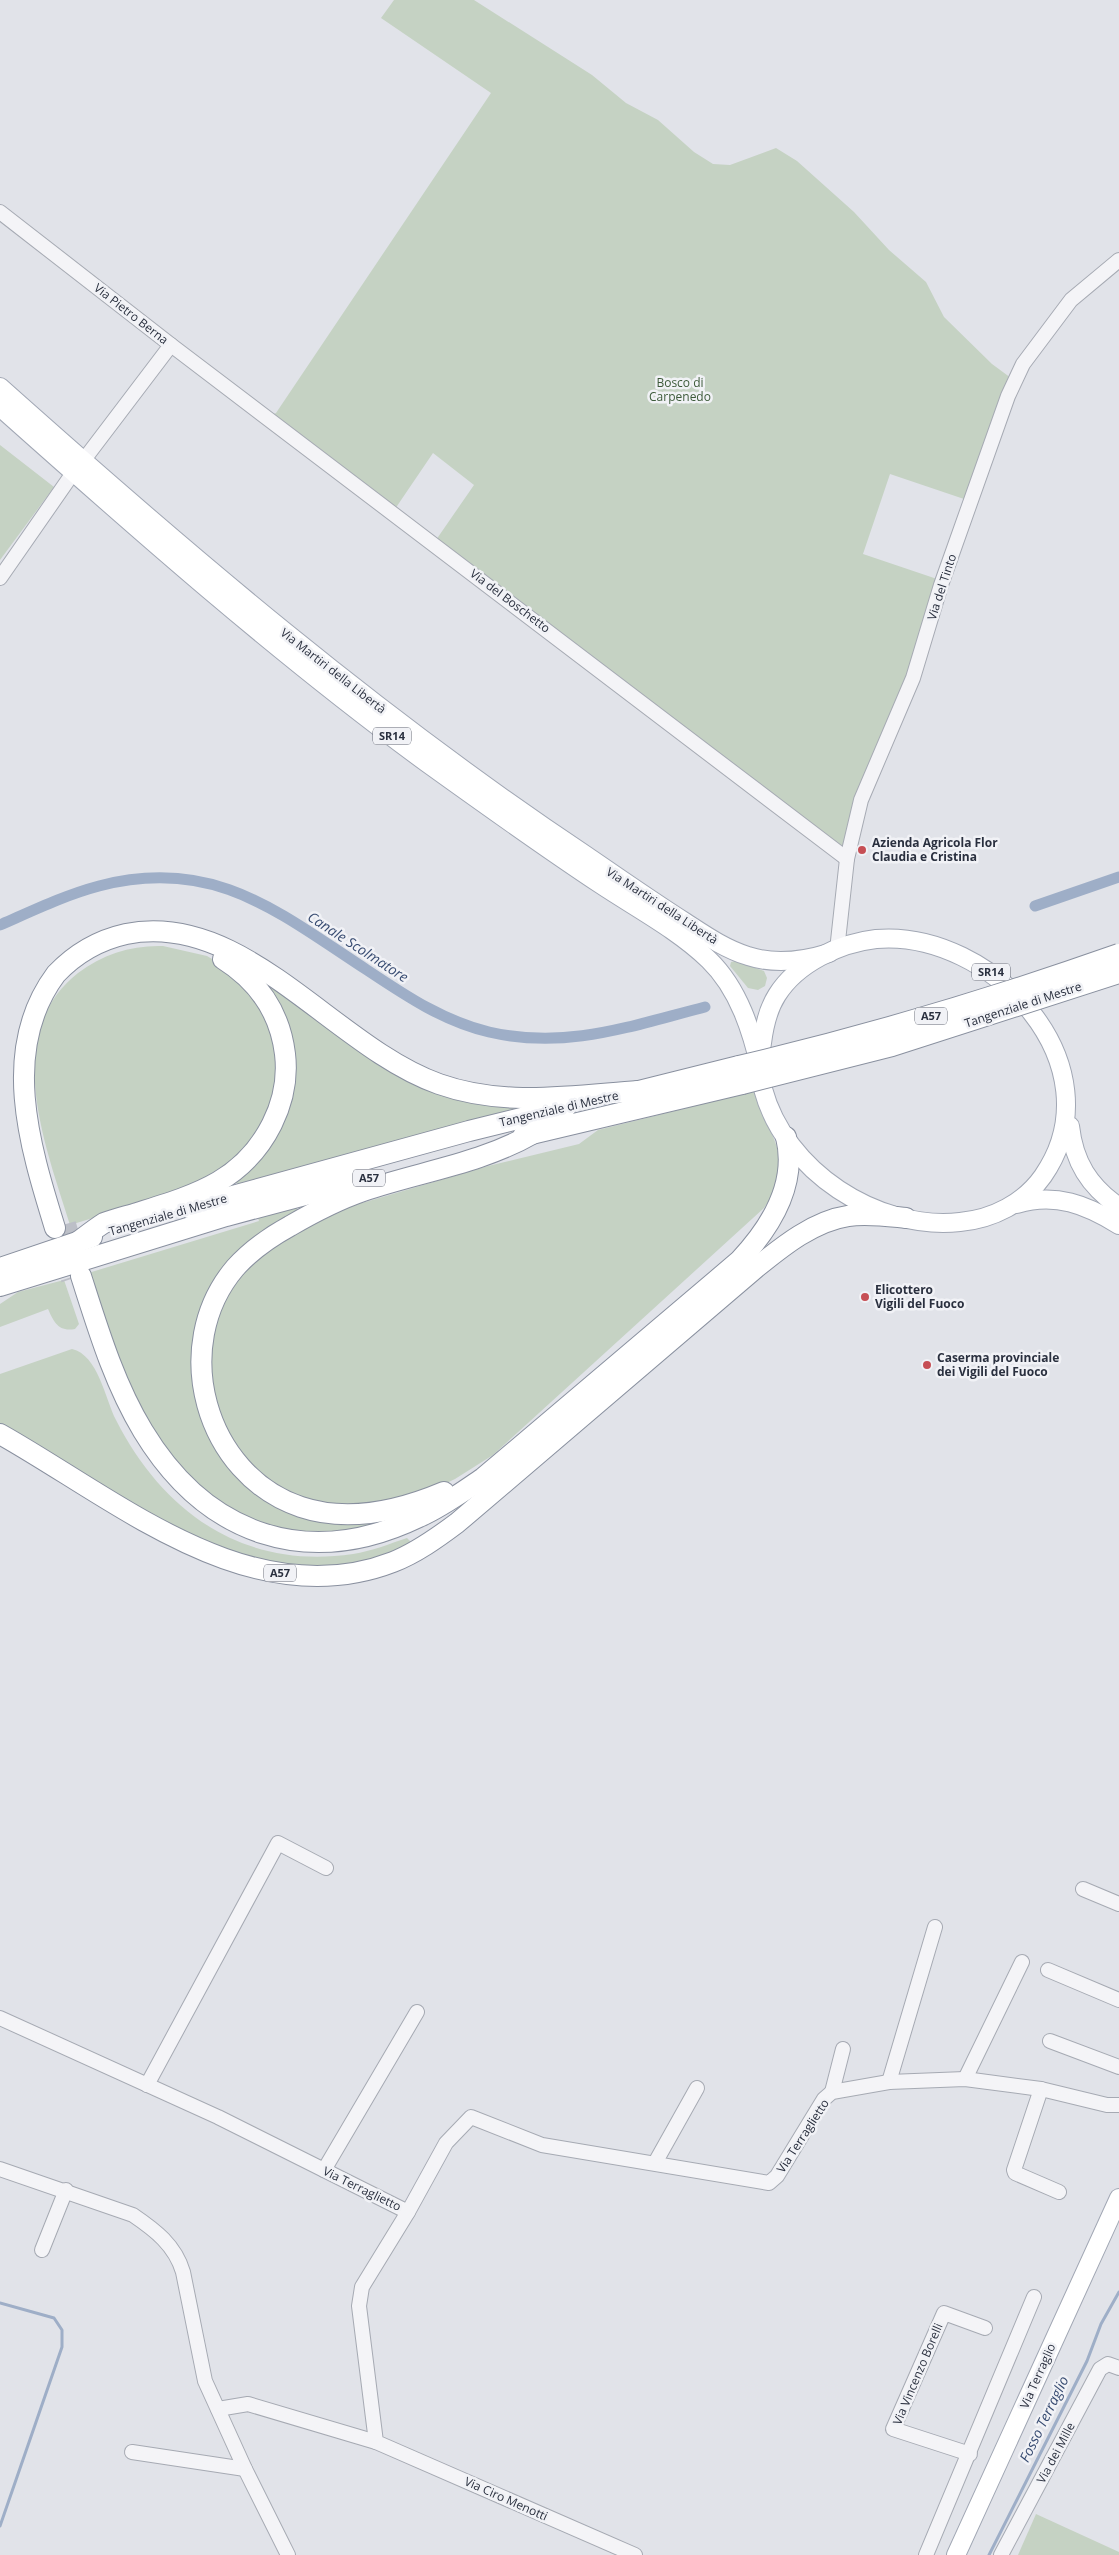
<svg xmlns="http://www.w3.org/2000/svg" width="1119" height="2555" font-family="'Open Sans',sans-serif">
<style>
.green{fill:#c5d2c3}
.lines{fill:none;stroke-linecap:round;stroke-linejoin:round}
.stream{stroke:#9eaec7;stroke-width:3}
.canal{stroke:#9eaec7;stroke-width:11}
.highway-tunnel{stroke:#bcbfc7;stroke-width:20;stroke-dasharray:20 10;stroke-linecap:butt}
.minor-casing{stroke:#a6aab3;stroke-width:16}
.major-casing{stroke:#a1a7b4;stroke-width:20}
.highway-casing{stroke:#89909f;stroke-width:22}
.minor{stroke:#f4f4f7;stroke-width:14}
.major{stroke:#fff;stroke-width:18}
.highway{stroke:#fff;stroke-width:20}
.highway-bridge-casing{stroke:#89909f;stroke-width:22;stroke-linecap:butt}
.highway-bridge{stroke:#fff;stroke-width:20}
.poi-dot{fill:#c64e54;stroke:#f1f2f6;stroke-width:2}
.labels{text-anchor:middle;stroke-width:5;stroke-linejoin:round;paint-order:stroke}
.shield{fill:#f1f2f6;stroke:#666a76;stroke-width:1}
.shield-label{font-size:11px;font-weight:bold;fill:#2a303f}
.street-label{font-size:12px;fill:#2a303f;stroke:#f1f2f6}
.park-label{font-size:12px;fill:#3c5a39;stroke:#f1f2f6}
.poi-label{font-size:12px;font-weight:bold;fill:#2a303f;stroke:#f1f2f6;text-anchor:start}
.water-label{font-size:14px;font-style:italic;fill:#374b71;stroke:#f1f2f6}
</style>
<rect width="100%" height="100%" fill="#e1e3e9"/>
<g class="green">
<polygon points="394,0 474,0 592,75 626,103 658,120 694,152 713,164 730,165 776,148 797,161 854,212 889,250 926,282 944,317 992,364 1011,378 964,499 890,474 863,554 937,579 908,675 843,851 436,540 474,485 433,453 395,509 271,415 276,413 491,93 381,18"/>
<polygon points="0,445 54,487 0,560"/>
<path d="M164,934C261,945 329,1037 415,1078C448,1094 481,1098 518,1103L520,1107L237,1184L234,1177C250,1162 266,1148 275,1128C306,1064 281,983 217,950C147,913 44,952 26,1033C18,1074 27,1109 35,1148C2,1067 25,964 119,939C133,935 149,934 164,934Z"/>
<path d="M163,946L207,956L224,966L257,999L276,1040L277,1089L256,1139L207,1183L70,1225C46,1147 0,1034 78,973C103,954 132,945 163,946Z"/>
<polygon points="735,961 764,971 767,978 765,986 758,990 748,988 730,966 731,962"/>
<path d="M755,1091C768,1138 799,1160 764,1208L493,1455L455,1479L419,1496L332,1511L267,1486L208,1405L213,1312L249,1260L356,1200L362,1203L488,1166L579,1144L598,1130Z"/>
<polygon points="296,1206 298,1212 264,1235 196,1346 247,1482 389,1521 335,1533 268,1530 199,1490 141,1418 85,1274 259,1221 258,1218"/>
<path d="M64,1280L79,1324L75,1329C58,1332 54,1322 48,1309L0,1327V1304L18,1292Z"/>
<path d="M72,1349C98,1355 105,1398 116,1420C164,1514 245,1570 353,1554C372,1551 389,1544 407,1538L412,1543L363,1564L306,1570L205,1546L0,1430V1374Z"/>
<polygon points="1036,2514 1119,2552 1119,2555 1018,2555"/>
</g>
<g class="lines">
<g class="stream">
<polyline points="0,2303 54,2318 62,2330 62,2347 0,2526"/>
<polyline points="989,2555 1087,2361 1101,2324 1119,2292"/>
</g>
<g class="canal">
<polyline points="1035,906 1119,877"/>
<path d="M0,925C32,911 65,895 99,886C214,856 278,912 367,970C406,996 443,1021 489,1032C567,1050 630,1026 705,1007"/>
</g>
<g class="highway-tunnel">
<polyline points="66,1224 76,1260"/>
<polyline points="61,1249 71,1279"/>
</g>
<defs>
<g id="minor">
<polyline points="0,212 171,345 83,461"/>
<polyline points="171,345 847,859"/>
<polyline points="0,578 73,473"/>
<polyline points="837,950 847,859 861,800 913,678 941,585 1008,396 1023,364 1071,300 1119,260"/>
<polyline points="1083,1889 1119,1904"/>
<polyline points="1048,1970 1119,2000"/>
<polyline points="0,2018 218,2117 408,2212 446,2143 471,2117 542,2145 769,2183 777,2176 824,2099 832,2092 889,2082 965,2079 1041,2089 1107,2105 1119,2105"/>
<polyline points="1050,2041 1119,2067"/>
<polyline points="965,2079 1022,1962"/>
<polyline points="889,2082 935,1927"/>
<polyline points="147,2085 278,1843 326,1868"/>
<polyline points="1041,2089 1014,2170 1015,2173 1059,2192"/>
<polyline points="832,2092 843,2049"/>
<polyline points="655,2163 697,2088"/>
<path d="M0,2169L133,2215C155,2230 175,2245 183,2272L205,2381L245,2469L288,2555"/>
<polyline points="324,2170 417,2012"/>
<polyline points="408,2212 362,2287 359,2306 376,2442 635,2555"/>
<polyline points="42,2250 66,2190"/>
<polyline points="218,2409 248,2404 376,2442"/>
<polyline points="132,2452 245,2469"/>
<polyline points="970,2454 893,2429 944,2313 985,2328"/>
<polyline points="926,2555 1034,2297"/>
<polyline points="1001,2555 1100,2369 1108,2364 1119,2368"/>
</g>
<g id="major">
<path d="M0,387C187,554 378,717 587,856C619,878 652,901 685,922C705,935 725,949 748,956C775,965 803,961 829,953"/>
<path d="M0,407C138,530 277,653 427,763C484,804 541,845 600,884C636,908 678,930 709,960C739,989 752,1032 761,1071"/>
<path d="M876,939C992,929 1119,1066 1043,1176C1024,1203 993,1219 960,1222C877,1231 785,1171 763,1089C759,1075 759,1058 762,1043C764,1027 768,1009 777,995C797,963 840,943 876,939Z"/>
<path d="M1070,1126C1074,1162 1089,1186 1119,1207"/>
<path d="M1017,1204C1055,1192 1087,1205 1119,1225"/>
<polyline points="956,2555 1119,2198"/>
</g>
<g id="highway">
<polyline points="627,1094 739,1066"/>
<polyline points="523,1136 742,1084"/>
<polyline points="189,1208 469,1131 566,1107"/>
<path d="M55,1228C29,1144 0,1049 56,974C75,954 99,940 126,934C244,910 334,1047 439,1084C504,1107 571,1096 638,1091"/>
<path d="M79,1241C87,1235 96,1228 104,1223C114,1219 127,1216 137,1213C194,1195 243,1182 272,1124C283,1102 288,1079 285,1054C280,1013 258,981 223,959"/>
<polyline points="0,1268 92,1237"/>
<path d="M81,1276C98,1329 114,1383 143,1431C206,1535 307,1571 419,1517C442,1507 462,1492 483,1478L739,1261C770,1228 798,1185 786,1137"/>
<polyline points="0,1286 226,1216 365,1179"/>
<path d="M0,1434C116,1499 251,1617 393,1562C416,1553 437,1538 457,1523L757,1267C783,1246 814,1221 848,1216C867,1213 887,1216 906,1218"/>
<path d="M444,1492C399,1511 349,1523 301,1507C205,1475 169,1346 235,1268C251,1250 270,1237 290,1226C314,1212 337,1200 363,1191C422,1171 480,1164 534,1133"/>
</g>
</defs>
<use href="#minor" class="minor-casing"/>
<use href="#major" class="major-casing"/>
<use href="#highway" class="highway-casing"/>
<use href="#minor" class="minor"/>
<use href="#major" class="major"/>
<use href="#highway" class="highway"/>
<defs>
<g id="highway-bridge">
<path d="M739,1066C867,1036 994,998 1119,954"/>
<polyline points="742,1084 892,1046 1119,973"/>
</g>
</defs>
<use href="#highway-bridge" class="highway-bridge-casing"/>
<use href="#highway-bridge" class="highway-bridge"/>
</g>
<g class="poi-dot">
<circle cx="862" cy="850" r="5"/>
<circle cx="865" cy="1297" r="5"/>
<circle cx="927" cy="1365" r="5"/>
</g>
<g class="labels">
<g class="shield">
<rect x="373" y="727.5" width="38" height="17" rx="4"/>
<rect x="972" y="963.5" width="38" height="17" rx="4"/>
<rect x="915" y="1007.5" width="32" height="17" rx="4"/>
<rect x="353" y="1169.5" width="32" height="17" rx="4"/>
<rect x="264" y="1564.5" width="32" height="17" rx="4"/>
</g>
<g class="shield-label">
<text x="392" y="740">SR14</text>
<text x="991" y="976">SR14</text>
<text x="931" y="1020">A57</text>
<text x="369" y="1182">A57</text>
<text x="280" y="1577">A57</text>
</g>
<g class="street-label">
<text transform="translate(131 314) rotate(38)" y="4">Via Pietro Berna</text>
<text transform="translate(942 587) rotate(-72)" y="4">Via del Tinto</text>
<text transform="translate(510 601) rotate(37)" y="4">Via del Boschetto</text>
<text transform="translate(333 671) rotate(38)" y="4">Via Martiri della Libertà</text>
<text transform="translate(662 906) rotate(33)" y="4">Via Martiri della Libertà</text>
<text transform="translate(1023 1005) rotate(-18)" y="4">Tangenziale di Mestre</text>
<text transform="translate(559 1109) rotate(-13)" y="4">Tangenziale di Mestre</text>
<text transform="translate(168 1215) rotate(-16)" y="4">Tangenziale di Mestre</text>
<text transform="translate(803 2136) rotate(-57)" y="4">Via Terraglietto</text>
<text transform="translate(362 2189) rotate(26)" y="4">Via Terraglietto</text>
<text transform="translate(918 2374) rotate(-67)" y="4">Via Vincenzo Borelli</text>
<text transform="translate(1038 2376) rotate(-66)" y="4">Via Terraglio</text>
<text transform="translate(1056 2453) rotate(-62)" y="4">Via dei Mille</text>
<text transform="translate(506 2499) rotate(24)" y="4">Via Ciro Menotti</text>
</g>
<g class="park-label">
<text x="680" y="387">Bosco di<tspan x="680" dy="14">Carpenedo</tspan></text>
</g>
<g class="poi-label">
<text x="872" y="847">Azienda Agricola Flor<tspan x="872" dy="14">Claudia e Cristina</tspan></text>
<text x="875" y="1294">Elicottero<tspan x="875" dy="14">Vigili del Fuoco</tspan></text>
<text x="937" y="1362">Caserma provinciale<tspan x="937" dy="14">dei Vigili del Fuoco</tspan></text>
</g>
<g class="water-label">
<text transform="translate(358 947) rotate(33)" y="5">Canale Scolmatore</text>
<text transform="translate(1044 2419) rotate(-64)" y="5">Fosso Terraglio</text>
</g>
</g>
</svg>
